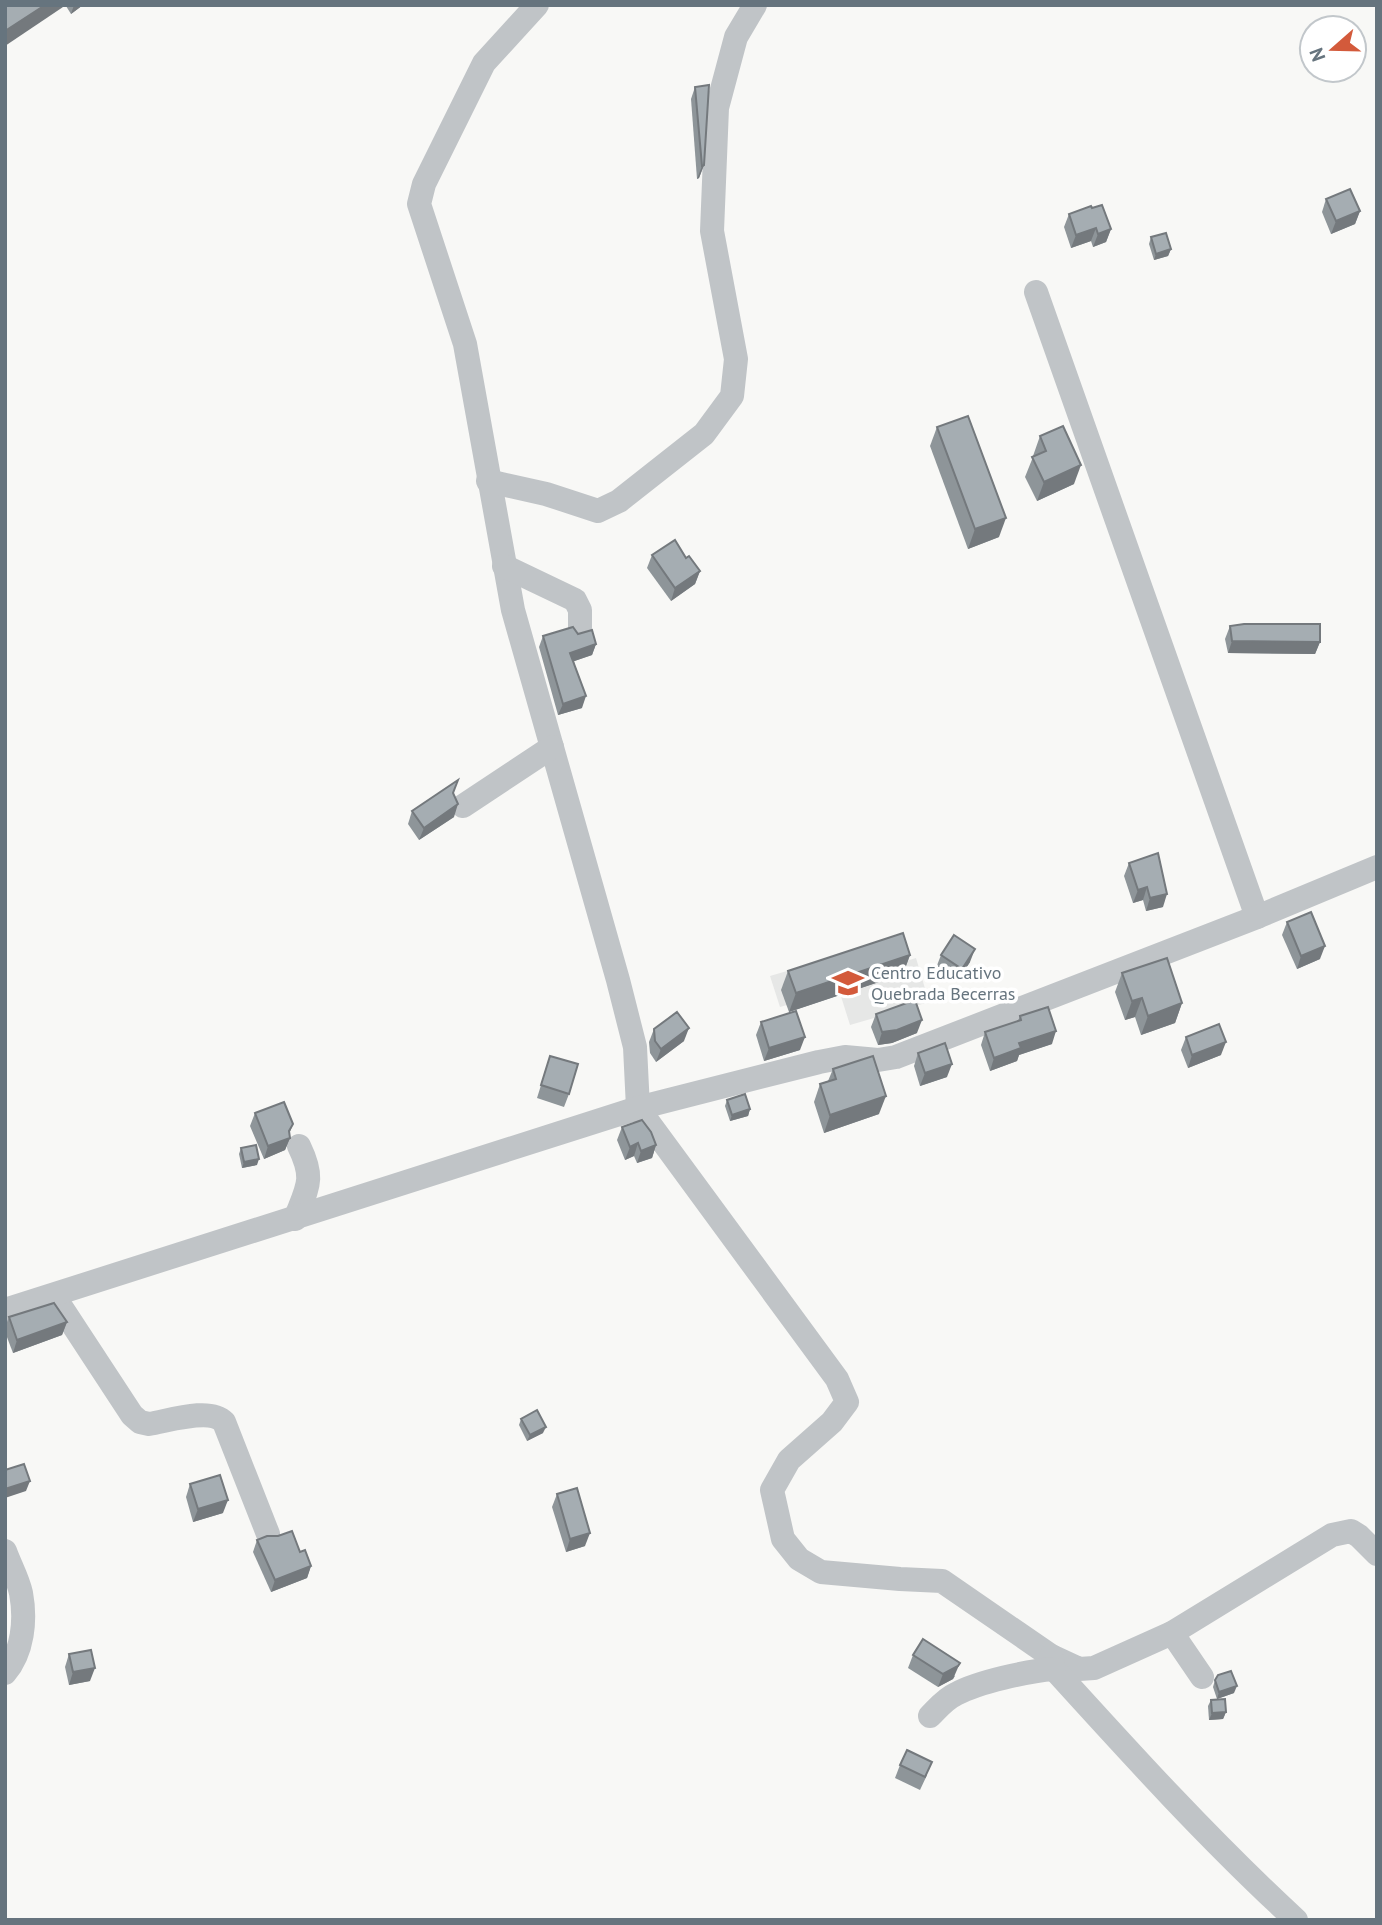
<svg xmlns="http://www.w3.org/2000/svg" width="1382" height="1925" font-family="'PT Sans',sans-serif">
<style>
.built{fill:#e6e7e6}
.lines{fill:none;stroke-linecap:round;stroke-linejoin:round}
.minor{stroke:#c0c4c7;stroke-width:24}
.wall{fill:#8e9599}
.shaded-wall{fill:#74797d}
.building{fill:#a5adb2;stroke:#74797d;stroke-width:2}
.labels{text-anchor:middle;stroke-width:7;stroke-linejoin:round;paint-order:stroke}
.poi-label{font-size:18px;fill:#66747e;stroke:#fff;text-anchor:start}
</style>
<rect width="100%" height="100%" fill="#f8f8f6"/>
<polygon class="built" points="886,942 893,965 916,958 929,1002 850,1025 839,990 780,1007 770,976"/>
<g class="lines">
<g class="minor">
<polyline points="537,5 484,63 424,184 419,204 465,344 513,610 618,980 635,1047 638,1108 837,1379 847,1402 832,1422 789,1460 772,1490 783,1539 799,1559 821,1572 900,1579 942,1581 1051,1656 1079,1669 1094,1668 1172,1633 1332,1535 1351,1531 1359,1536 1377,1554"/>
<polyline points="1036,292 1257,917"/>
<polyline points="488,481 546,494 598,511 619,501 704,434 732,396 736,359 712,231 717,108 736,37 755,5"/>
<polyline points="504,566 575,600 580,610 580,629"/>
<polyline points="463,806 552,747"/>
<path d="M295,1219C308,1186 315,1179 299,1146"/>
<path d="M54,1296L132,1415L140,1422L149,1424C168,1421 210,1407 224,1422L268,1534"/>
<polyline points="5,1310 638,1108 819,1062 845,1057 878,1060 896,1057 1257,917 1377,867"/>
<path d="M5,1551C10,1565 18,1579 21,1593C26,1620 23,1652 5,1673"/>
<polyline points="1172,1633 1202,1677"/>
<path d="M1051,1656L1054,1669C1132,1755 1210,1841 1296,1920"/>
<path d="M930,1716C938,1708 945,1699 956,1694C978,1682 1028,1671 1054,1669"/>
</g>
</g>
<g class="wall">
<polygon points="5,5 83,5 71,14 66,6"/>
<polygon points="695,87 704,165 699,178 697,179 691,99"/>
<polygon points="1326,199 1360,211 1355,224 1331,234 1322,212"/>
<polygon points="1092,208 1111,229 1106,242 1093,247 1091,241 1071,248 1064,227 1069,214"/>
<polygon points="1151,237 1171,249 1168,256 1154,260 1149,244"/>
<polygon points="937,427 999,537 968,549 930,446"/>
<polygon points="1040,436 1074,484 1037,501 1025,477 1033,457 1033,456"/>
<polygon points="652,555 686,558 700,571 695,584 671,601 647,568"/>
<polygon points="1230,626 1320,642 1315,654 1228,653 1225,639"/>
<polygon points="578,634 596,644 592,655 574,661 582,708 558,715 539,647 543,636"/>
<polygon points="453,794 454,817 419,840 408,824 412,811"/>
<polygon points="1129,863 1163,907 1146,911 1143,900 1133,903 1124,876"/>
<polygon points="1287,922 1320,959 1297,969 1282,935"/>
<polygon points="910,955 903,974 789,1012 781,990 788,971"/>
<polygon points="941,955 970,962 957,982 936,968"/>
<polygon points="1122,973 1182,1003 1175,1023 1141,1035 1135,1017 1125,1020 1115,992"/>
<polygon points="876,1014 917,1033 892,1043 878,1045 871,1027"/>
<polygon points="1020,1016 1052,1044 1019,1055 1017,1061 990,1071 981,1045 985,1032 1018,1021"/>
<polygon points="761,1022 800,1050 764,1061 756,1035"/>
<polygon points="654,1029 684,1041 656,1062 650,1053 649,1042"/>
<polygon points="1186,1037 1221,1055 1188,1068 1181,1050"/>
<polygon points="918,1053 947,1077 920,1086 914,1066"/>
<polygon points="550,1056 569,1094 564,1107 537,1098"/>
<polygon points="833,1069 879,1114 824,1133 814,1102 820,1084 828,1081"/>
<polygon points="727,1100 750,1109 748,1116 730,1121 725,1106"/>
<polygon points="255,1113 293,1124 289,1133 290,1138 285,1150 264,1159 250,1126"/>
<polygon points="622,1127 656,1145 652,1158 637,1163 634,1156 625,1160 617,1140"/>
<polygon points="241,1148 257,1165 242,1168 239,1154"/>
<polygon points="9,1317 67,1322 62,1335 13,1353 5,1332 5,1327"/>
<polygon points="521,1419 543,1433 527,1441 519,1425"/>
<polygon points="190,1484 223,1513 193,1522 186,1497"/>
<polygon points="557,1494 585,1546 566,1552 552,1507"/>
<polygon points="257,1540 300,1552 311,1566 307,1578 271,1592 253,1552"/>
<polygon points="69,1654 90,1681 69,1685 65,1667"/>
<polygon points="913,1655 955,1676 953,1679 938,1687 908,1668"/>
<polygon points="1215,1680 1234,1693 1217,1699 1213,1687"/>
<polygon points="1211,1700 1226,1712 1223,1719 1209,1720 1208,1706"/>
<polygon points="900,1765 927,1775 920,1790 895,1778"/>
</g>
<g class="shaded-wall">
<polygon points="45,5 66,5 5,46 5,31"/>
<polygon points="74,5 83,5 71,14"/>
<polygon points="704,165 699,178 697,179 702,166"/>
<polygon points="1360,211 1355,224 1331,234 1336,221"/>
<polygon points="1096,228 1091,241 1071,248 1076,235"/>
<polygon points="1111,229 1106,242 1093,247 1098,234"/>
<polygon points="1171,249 1168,256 1154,260 1156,254"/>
<polygon points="1081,465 1074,484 1037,501 1044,482"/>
<polygon points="1006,518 999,537 968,549 975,529"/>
<polygon points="700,571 695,584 671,601 675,588"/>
<polygon points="1232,641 1320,642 1315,654 1228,653"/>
<polygon points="596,644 592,655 566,664 570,653"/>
<polygon points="586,696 582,708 558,715 563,704"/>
<polygon points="458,804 454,817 419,840 424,828"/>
<polygon points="1147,887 1143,900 1133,903 1138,890"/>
<polygon points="1167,894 1163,907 1146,911 1150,898"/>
<polygon points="1325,946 1320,959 1297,969 1301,956"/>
<polygon points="975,949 970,962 957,982 962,969"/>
<polygon points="910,955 903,974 789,1012 796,993"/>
<polygon points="1142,998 1135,1017 1125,1020 1132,1001"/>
<polygon points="1182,1003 1175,1023 1141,1035 1148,1016"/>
<polygon points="922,1020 917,1033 892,1043 878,1045 882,1032"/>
<polygon points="689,1028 684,1041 656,1062 661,1049"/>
<polygon points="1056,1031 1052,1044 1019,1055 1017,1061 990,1071 994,1058 1019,1043"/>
<polygon points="805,1037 800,1050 764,1061 769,1048"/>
<polygon points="1226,1042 1221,1055 1188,1068 1192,1055"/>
<polygon points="952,1064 947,1077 920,1086 925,1073"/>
<polygon points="886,1096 879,1114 824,1133 830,1115"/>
<polygon points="750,1109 748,1116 730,1121 732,1115"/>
<polygon points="293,1124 287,1139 290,1138 285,1150 264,1159 268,1146"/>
<polygon points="638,1143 634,1156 625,1160 630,1147"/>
<polygon points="656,1145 652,1158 637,1163 641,1151"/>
<polygon points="259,1159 257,1165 242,1168 244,1162"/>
<polygon points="67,1322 62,1335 13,1353 17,1340"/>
<polygon points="546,1427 543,1433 527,1441 530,1435"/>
<polygon points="30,1481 26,1491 5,1498 5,1489"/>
<polygon points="228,1500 223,1513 193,1522 198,1509"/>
<polygon points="590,1533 585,1546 566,1552 570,1539"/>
<polygon points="311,1566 307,1578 271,1592 275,1580"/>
<polygon points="960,1663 953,1679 938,1687 943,1674"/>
<polygon points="95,1668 90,1681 69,1685 73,1672"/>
<polygon points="1237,1686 1234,1693 1217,1699 1219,1692"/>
<polygon points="1226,1712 1223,1719 1209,1720 1212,1713"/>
</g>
<g class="building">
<polygon points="5,5 45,5 5,31"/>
<polygon points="709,85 704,165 702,166 695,87"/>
<polygon points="1350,189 1360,211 1336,221 1326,199"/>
<polygon points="1102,205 1111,229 1098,234 1096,228 1076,235 1069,214 1091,206 1092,208"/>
<polygon points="1166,233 1171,249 1156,254 1151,237"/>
<polygon points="968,416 1006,518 975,529 937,427"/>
<polygon points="1063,426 1081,465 1044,482 1032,457 1046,451 1040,436"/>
<polygon points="675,540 686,558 689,556 700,571 675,588 652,555"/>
<polygon points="1244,624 1320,624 1320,642 1232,641 1230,626"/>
<polygon points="573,627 578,634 592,630 596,644 570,653 586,696 563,704 543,636"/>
<polygon points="458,780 453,793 458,804 424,828 412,811"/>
<polygon points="1158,853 1167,894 1150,898 1147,887 1138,890 1129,863"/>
<polygon points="1311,912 1325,946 1301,956 1287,922"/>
<polygon points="903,933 910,955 796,993 788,971"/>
<polygon points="954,935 975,949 962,969 941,955"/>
<polygon points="1167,958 1182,1003 1148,1016 1142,998 1132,1001 1122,973"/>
<polygon points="915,1000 922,1020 897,1030 882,1032 876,1014"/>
<polygon points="1048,1007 1056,1031 1019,1043 1021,1048 994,1058 985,1032 1021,1020 1020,1016"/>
<polygon points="796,1011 805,1037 769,1048 761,1022"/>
<polygon points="677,1012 689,1028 661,1049 655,1041 654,1029"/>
<polygon points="1219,1024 1226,1042 1192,1055 1186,1037"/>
<polygon points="945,1043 952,1064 925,1073 918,1053"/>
<polygon points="550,1056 578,1064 569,1094 541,1085"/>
<polygon points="873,1056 886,1096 830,1115 820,1084 836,1079 833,1069"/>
<polygon points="745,1094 750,1109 732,1115 727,1100"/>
<polygon points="284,1102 293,1124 289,1131 290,1138 268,1146 255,1113"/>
<polygon points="642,1120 651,1132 656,1145 641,1151 638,1143 630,1147 622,1127"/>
<polygon points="256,1145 259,1159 244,1162 241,1148"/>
<polygon points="54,1303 67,1322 17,1340 9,1317"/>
<polygon points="537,1410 546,1427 530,1435 521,1419"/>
<polygon points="24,1464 30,1481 5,1489 5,1470"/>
<polygon points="220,1475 228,1500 198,1509 190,1484"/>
<polygon points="577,1488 590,1533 570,1539 557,1494"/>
<polygon points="292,1531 300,1552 305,1550 311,1566 275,1580 257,1540 267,1536 278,1536"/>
<polygon points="923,1639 960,1663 958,1666 943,1674 913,1655"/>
<polygon points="91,1650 95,1668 73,1672 69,1654"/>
<polygon points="1231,1671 1237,1686 1219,1692 1215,1680 1218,1675"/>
<polygon points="1225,1699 1226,1712 1212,1713 1211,1700"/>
<polygon points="907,1750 932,1762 925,1777 900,1765"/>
</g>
<defs>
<symbol id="school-bare" viewBox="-9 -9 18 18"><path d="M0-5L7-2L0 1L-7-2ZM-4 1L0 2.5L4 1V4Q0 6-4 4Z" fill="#d35a3b" stroke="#fff" stroke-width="2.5" paint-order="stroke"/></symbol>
</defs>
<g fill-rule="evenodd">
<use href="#school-bare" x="826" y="961" width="44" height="44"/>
</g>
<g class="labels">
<g class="poi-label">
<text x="871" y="979">Centro Educativo<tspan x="871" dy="21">Quebrada Becerras</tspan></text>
</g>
</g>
<rect width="1382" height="1925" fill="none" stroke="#66747e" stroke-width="14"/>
<g transform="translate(1333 49) rotate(250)"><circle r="33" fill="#ffffff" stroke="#c2c7cb" stroke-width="2"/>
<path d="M0-5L12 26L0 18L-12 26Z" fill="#d35a3b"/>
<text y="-10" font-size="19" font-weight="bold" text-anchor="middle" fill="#66747e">N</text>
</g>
</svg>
